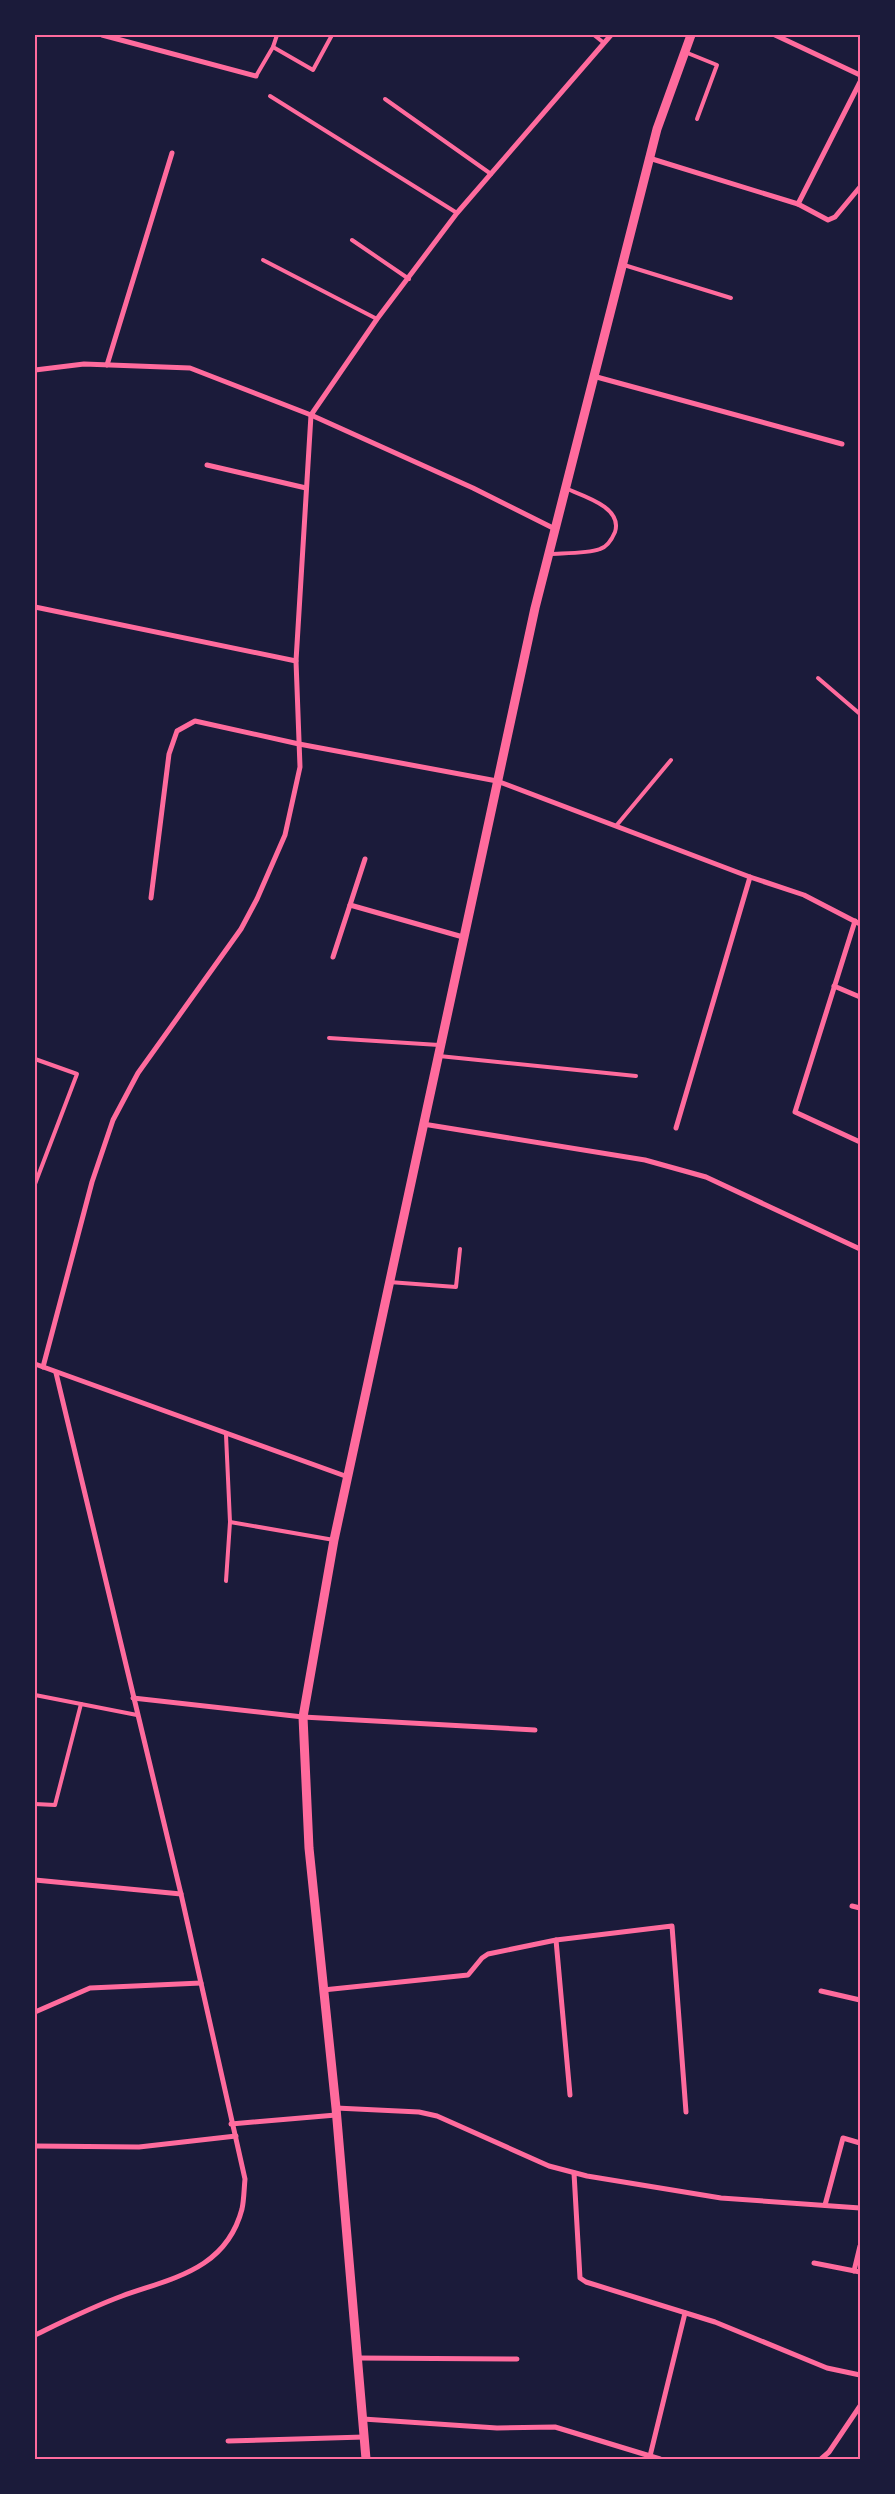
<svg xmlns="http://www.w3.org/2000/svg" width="895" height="2494" font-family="Mulish,sans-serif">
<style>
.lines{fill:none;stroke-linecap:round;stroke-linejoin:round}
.service{stroke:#ff6b9d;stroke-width:4}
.minor{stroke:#ff6b9d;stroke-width:5}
.tertiary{stroke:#ff6b9d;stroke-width:9}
.neatline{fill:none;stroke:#ff6b9d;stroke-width:2}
</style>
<rect width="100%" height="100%" fill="#1b1b3a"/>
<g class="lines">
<g class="service">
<polyline points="594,35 604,43"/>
<polyline points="273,47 313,70 332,35"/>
<polyline points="685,52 717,65 697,119"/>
<polyline points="256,76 273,47 277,35"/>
<polyline points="270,96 457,213"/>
<polyline points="385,99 491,174"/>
<polyline points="352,240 409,279"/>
<polyline points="263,260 377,319"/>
<polyline points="624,265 731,298"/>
<path d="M549,554C563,553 587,554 600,549C607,547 612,539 615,532C623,507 583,496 565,488"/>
<polyline points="818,678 860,714"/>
<polyline points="616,826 671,760"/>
<polyline points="329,1038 439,1045"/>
<polyline points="439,1056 636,1076"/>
<polyline points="35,1059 77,1074 35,1184"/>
<polyline points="389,1282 456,1287 460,1249"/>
<polyline points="230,1522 334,1540"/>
<polyline points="226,1581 230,1522 226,1435"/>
<polyline points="35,1695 137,1715"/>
<polyline points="35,1804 55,1805 81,1704"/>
</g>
<g class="minor">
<polyline points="102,35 256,76"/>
<polyline points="775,35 860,75"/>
<polyline points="649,158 798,204 860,82"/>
<polyline points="798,204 828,220 835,217 860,187"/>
<polyline points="107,365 172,153"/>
<polyline points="35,370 84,364 190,368 311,415 473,488 555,529"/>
<polyline points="593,376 842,444"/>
<polyline points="207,465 306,488"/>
<polyline points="35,607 296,661"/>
<polyline points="151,898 169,754 177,731 195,721 299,744 497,781 750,877 804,895 860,924"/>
<polyline points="350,905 463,937"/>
<polyline points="855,921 795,1112 860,1142"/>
<polyline points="333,957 365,859"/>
<polyline points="834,986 860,997"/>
<polyline points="423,1124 645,1160 706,1177 860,1249"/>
<polyline points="676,1128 750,877"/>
<polyline points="35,1364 348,1477"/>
<polyline points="43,1367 92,1182 113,1120 138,1073 241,929 257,899 285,835 300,767 296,661 311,415 377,319 457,213 611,35"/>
<polyline points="133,1698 303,1717 535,1730"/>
<polyline points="35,1880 181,1894"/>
<polyline points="852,1906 860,1908"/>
<polyline points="556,1940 570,2095"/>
<polyline points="323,1990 468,1975 482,1958 488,1954 556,1940 672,1926 686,2112"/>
<polyline points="821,1991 860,2000"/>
<polyline points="35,2012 90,1988 201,1983"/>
<polyline points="336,2108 419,2112 437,2116 549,2166 587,2176 721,2198 860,2208"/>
<polyline points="231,2124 336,2115"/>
<polyline points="35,2146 139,2147 236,2136"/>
<polyline points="574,2173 580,2278 586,2282 715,2322 827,2368 860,2375"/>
<polyline points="825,2205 843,2138 860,2143"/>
<polyline points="814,2263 860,2272"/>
<polyline points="854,2271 860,2246"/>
<path d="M35,2335C64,2321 92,2307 122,2296C172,2278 226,2270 242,2209C244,2200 244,2189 245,2179L181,1894L56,1373"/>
<polyline points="358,2358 517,2359"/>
<polyline points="363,2419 497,2428 555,2427 660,2459"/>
<polyline points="228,2441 364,2437"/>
<polyline points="650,2456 685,2313"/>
<polyline points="821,2459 829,2452 860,2406"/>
</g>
<polyline class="tertiary" points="366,2459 336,2108 309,1848 303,1717 334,1540 535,608 657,129 691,35"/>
</g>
<rect width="895" height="2494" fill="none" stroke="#1b1b3a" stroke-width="72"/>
<rect x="36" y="36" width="823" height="2422" class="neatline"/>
</svg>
